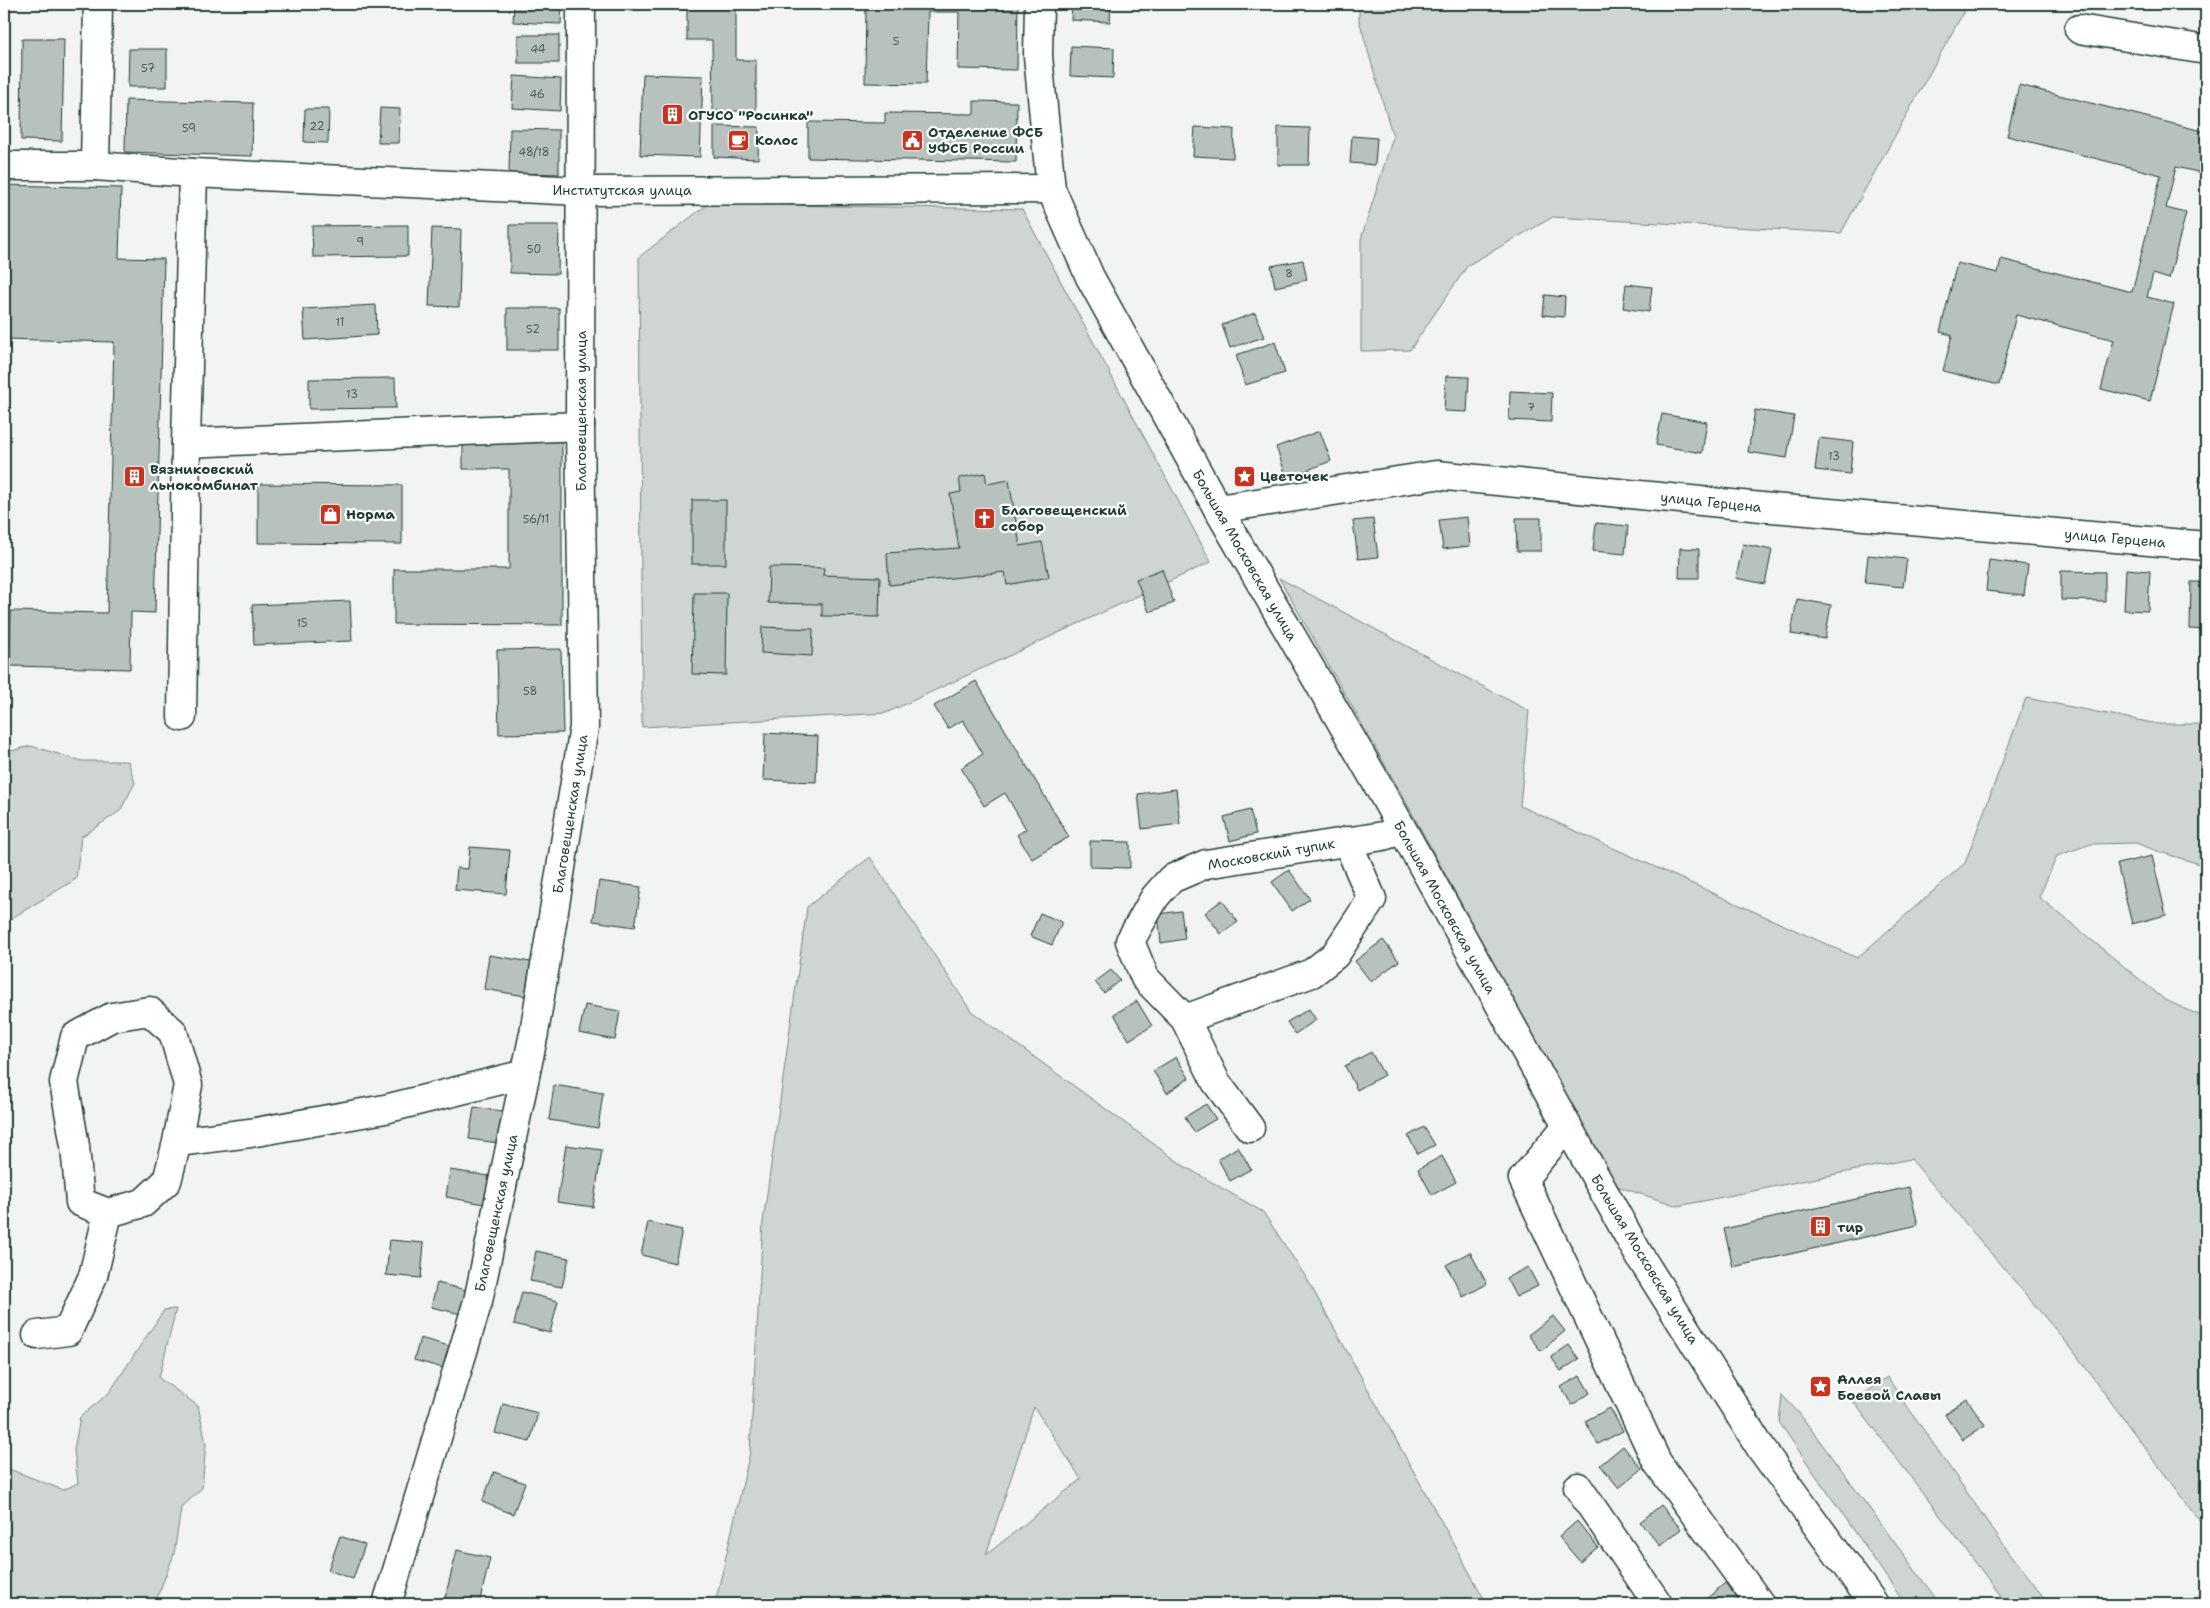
<svg xmlns="http://www.w3.org/2000/svg" width="2210" height="1608" font-family="'Shantell Sans',sans-serif">
<style>
.green{fill:#ced5d3;stroke:#768984;fill-rule:evenodd}
.building{fill:#b7c1bd;stroke:#1f3d34}
.lines{fill:none;stroke-linecap:round;stroke-linejoin:round}
.minor-casing{stroke:#1f3d34;stroke-width:31}
.major-casing{stroke:#1f3d34;stroke-width:31}
.minor{stroke:#fff;stroke-width:28}
.major{stroke:#fff;stroke-width:28}
.labels{text-anchor:middle;stroke-width:4.5;stroke-linejoin:round;paint-order:stroke}
.number-label{font-size:11px;fill:#455e56}
.poi-label{font-size:14px;font-weight:bold;fill:#1f3d34;stroke:#fff;text-anchor:start}
.street-label{font-size:14px;fill:#1f3d34;stroke:#fff}
</style>
<rect width="100%" height="100%" fill="#f2f3f3"/>
<filter id="ink" filterUnits="userSpaceOnUse"><feTurbulence type="fractalNoise" baseFrequency=".02" numOctaves="2"/><feDisplacementMap in="SourceGraphic" scale="10" xChannelSelector="R" yChannelSelector="G"/><feConvolveMatrix kernelMatrix="1 2 1 2 8 2 1 2 1" color-interpolation-filters="sRGB"/></filter>
<g filter="url(#ink)">
<g class="green">
<polygon points="1359,4 1968,4 1841,233 1553,217 1468,265 1410,350 1361,351 1361,239 1393,137 1359,20"/>
<polygon points="708,204 1022,209 1211,562 886,713 642,727 639,257"/>
<polygon points="1279,578 1529,711 1520,806 1857,958 1965,863 2026,698 2158,724 2206,724 2206,866 2160,852 2136,843 2091,844 2057,856 2039,897 2165,1000 2206,1018 2206,1530 2071,1348 1911,1159 1678,1206 1613,1185 1405,800"/>
<polygon points="31,746 82,761 128,761 135,783 120,811 81,837 76,879 4,923 4,769 11,751"/>
<path d="M870,857L971,1011L1184,1166L1263,1212L1307,1279L1487,1604H715L750,1452L763,1222L807,907ZM1034,1407L1081,1479L986,1555Z"/>
<polygon points="176,1309 159,1378 198,1406 206,1443 202,1488 181,1508 174,1554 157,1598 172,1604 4,1604 4,1467 63,1490 78,1483 74,1450 80,1417 109,1393 164,1310"/>
<polygon points="1887,1377 2002,1543 2050,1604 2007,1604 1853,1401"/>
<polygon points="1782,1395 1799,1413 1940,1604 1905,1604 1779,1422"/>
</g>
<g class="building">
<polygon points="514,4 562,4 561,24 513,22"/>
<polygon points="687,4 736,4 736,60 756,60 756,111 713,111 712,40 687,40"/>
<polygon points="866,4 1018,4 1017,70 958,69 959,12 928,12 926,84 865,83"/>
<polygon points="1072,4 1111,4 1110,22 1071,20"/>
<rect x="518" y="35" width="41" height="28"/>
<polygon points="22,39 64,39 62,141 21,140"/>
<polygon points="1071,46 1114,48 1113,78 1070,76"/>
<polygon points="129,49 167,49 167,87 128,87"/>
<polygon points="643,74 703,76 700,157 640,155"/>
<polygon points="514,76 561,79 560,111 512,108"/>
<polygon points="2019,85 2206,132 2206,174 2176,167 2166,208 2186,213 2169,279 2153,274 2147,297 2174,304 2150,401 2101,389 2114,340 2016,315 1999,385 1943,371 1952,335 1940,332 1957,263 1998,273 2001,259 2132,292 2161,175 2007,136"/>
<polygon points="126,100 253,103 252,156 125,152"/>
<polygon points="974,101 1017,102 1016,162 808,158 808,122 885,123 885,113 974,114"/>
<polygon points="380,108 400,109 399,143 378,143"/>
<polygon points="305,109 329,109 328,143 304,142"/>
<polygon points="714,126 759,127 758,159 714,157"/>
<polygon points="1195,127 1234,129 1233,158 1193,156"/>
<polygon points="1278,127 1310,128 1309,165 1278,165"/>
<polygon points="510,129 559,130 559,174 509,173"/>
<polygon points="1352,136 1377,138 1375,165 1350,163"/>
<polygon points="4,185 121,188 119,258 164,259 155,613 131,612 130,669 10,666 11,611 107,613 114,342 4,339"/>
<polygon points="408,225 408,256 313,257 312,226"/>
<polygon points="510,225 559,225 558,274 510,273"/>
<polygon points="432,228 461,229 459,307 429,306"/>
<polygon points="1303,260 1307,280 1275,287 1271,266"/>
<polygon points="1626,284 1652,287 1649,312 1623,308"/>
<polygon points="1545,295 1565,297 1564,317 1543,315"/>
<polygon points="376,305 377,335 305,340 303,309"/>
<rect x="507" y="308" width="52" height="42"/>
<polygon points="1255,313 1264,337 1230,348 1222,325"/>
<polygon points="1275,342 1285,373 1245,385 1236,355"/>
<polygon points="1446,376 1469,377 1467,412 1444,411"/>
<polygon points="395,378 396,408 309,409 309,379"/>
<polygon points="1510,391 1552,393 1551,422 1509,420"/>
<polygon points="1755,410 1794,416 1787,458 1748,452"/>
<polygon points="1662,414 1707,422 1702,453 1656,445"/>
<polygon points="1320,431 1331,461 1287,478 1276,447"/>
<polygon points="463,437 562,438 562,625 394,624 394,569 509,569 509,469 463,469"/>
<polygon points="1819,438 1853,442 1850,474 1815,470"/>
<polygon points="2206,455 2206,483 2199,481"/>
<polygon points="985,473 987,484 1009,480 1020,546 1042,542 1049,577 1007,585 1005,572 889,585 887,553 959,548 950,494 961,492 959,478"/>
<polygon points="258,484 402,485 402,544 258,543"/>
<rect x="692" y="500" width="34" height="64"/>
<polygon points="1467,517 1470,546 1443,549 1439,520"/>
<polygon points="1516,518 1541,518 1541,551 1517,551"/>
<polygon points="1373,519 1378,557 1358,559 1353,521"/>
<polygon points="1596,523 1628,526 1625,554 1593,551"/>
<polygon points="1743,544 1772,550 1765,584 1736,578"/>
<polygon points="1680,548 1699,549 1699,578 1679,578"/>
<polygon points="1868,555 1907,559 1903,587 1865,583"/>
<polygon points="1989,560 2028,565 2024,595 1986,591"/>
<polygon points="769,567 824,568 823,575 880,577 879,617 822,616 822,604 768,603"/>
<polygon points="1162,569 1174,603 1149,612 1136,579"/>
<polygon points="2126,569 2150,571 2148,611 2124,610"/>
<polygon points="2061,571 2105,572 2105,601 2061,600"/>
<polygon points="2191,582 2206,582 2206,630 2190,629"/>
<polygon points="694,593 727,593 726,675 692,674"/>
<polygon points="1797,599 1831,605 1825,639 1791,634"/>
<polygon points="350,601 352,641 254,645 252,605"/>
<polygon points="762,627 813,629 812,656 761,653"/>
<polygon points="561,649 563,733 499,734 497,650"/>
<polygon points="976,681 1069,837 1032,859 1017,835 1026,829 1005,793 984,806 961,768 983,754 963,720 948,729 934,706"/>
<polygon points="765,733 818,736 816,782 763,780"/>
<polygon points="1176,789 1180,824 1142,829 1138,794"/>
<polygon points="1250,810 1256,834 1230,841 1224,817"/>
<polygon points="1090,841 1130,842 1130,868 1090,867"/>
<polygon points="470,847 510,850 506,894 455,890 457,868 468,869"/>
<polygon points="2152,856 2166,915 2132,924 2117,864"/>
<polygon points="1289,870 1310,899 1292,911 1272,882"/>
<polygon points="599,881 641,887 635,927 593,921"/>
<polygon points="1222,900 1238,922 1221,934 1205,913"/>
<polygon points="1181,911 1185,939 1161,943 1158,914"/>
<polygon points="1040,913 1062,922 1052,945 1030,936"/>
<polygon points="1383,940 1399,961 1371,982 1355,961"/>
<polygon points="489,955 531,962 525,996 484,989"/>
<polygon points="1111,970 1120,980 1104,993 1095,982"/>
<polygon points="1137,1001 1152,1026 1129,1040 1114,1014"/>
<polygon points="585,1005 620,1011 615,1040 579,1033"/>
<polygon points="1309,1009 1316,1020 1295,1034 1287,1022"/>
<polygon points="1371,1052 1384,1075 1357,1090 1345,1066"/>
<polygon points="1176,1057 1189,1078 1167,1093 1153,1071"/>
<polygon points="554,1085 603,1093 598,1128 549,1120"/>
<polygon points="1206,1104 1216,1119 1194,1132 1185,1117"/>
<polygon points="474,1107 502,1111 498,1143 469,1139"/>
<polygon points="1424,1127 1435,1145 1418,1154 1408,1136"/>
<polygon points="566,1145 602,1150 593,1207 557,1202"/>
<polygon points="1238,1147 1251,1169 1230,1181 1218,1159"/>
<polygon points="1442,1156 1456,1182 1432,1195 1418,1169"/>
<polygon points="450,1170 489,1176 484,1204 446,1197"/>
<polygon points="1909,1187 1918,1225 1733,1267 1724,1229"/>
<polygon points="648,1222 682,1230 675,1263 641,1255"/>
<polygon points="390,1240 424,1243 421,1278 386,1275"/>
<polygon points="536,1251 569,1258 562,1287 530,1281"/>
<polygon points="1470,1252 1487,1284 1463,1297 1446,1265"/>
<polygon points="1528,1267 1538,1286 1516,1297 1506,1278"/>
<polygon points="437,1283 466,1290 461,1314 431,1307"/>
<polygon points="522,1292 558,1301 550,1333 514,1324"/>
<polygon points="1553,1316 1565,1331 1541,1351 1528,1335"/>
<polygon points="420,1338 449,1346 443,1368 414,1360"/>
<polygon points="1569,1345 1579,1359 1561,1371 1551,1357"/>
<polygon points="1580,1376 1590,1393 1572,1405 1561,1387"/>
<polygon points="1967,1399 1985,1425 1963,1440 1945,1414"/>
<polygon points="503,1404 538,1413 530,1442 495,1433"/>
<polygon points="1610,1408 1623,1431 1598,1444 1585,1421"/>
<polygon points="1623,1446 1642,1469 1619,1488 1600,1465"/>
<polygon points="494,1472 525,1483 513,1514 482,1502"/>
<polygon points="1661,1505 1681,1529 1660,1546 1640,1522"/>
<polygon points="1577,1521 1598,1547 1580,1562 1559,1537"/>
<polygon points="340,1536 365,1545 353,1579 328,1570"/>
<polygon points="457,1550 490,1558 479,1604 445,1598"/>
<polygon points="1725,1583 1739,1600 1733,1604 1709,1604 1705,1600"/>
</g>
<g class="lines">
<defs>
<g id="minor">
<polyline points="98,4 95,166 193,173 581,191 1051,189"/>
<polyline points="2079,29 2206,50"/>
<polyline points="4,166 95,166"/>
<polyline points="186,443 580,426"/>
<polyline points="1218,509 1436,475 1772,508 2206,546"/>
<polyline points="182,717 186,443 193,173"/>
<polyline points="1185,1019 1312,973 1335,955 1372,899 1347,841"/>
<polyline points="1567,1126 1523,1179 1657,1462 1760,1604"/>
<polyline points="1250,1128 1216,1082 1185,1019 1145,978 1130,941 1155,897 1171,879 1206,864 1383,836 1402,830"/>
<polyline points="177,1142 167,1181 143,1203 108,1213 80,1202 75,1146 64,1082 75,1037 112,1017 149,1011 173,1032 188,1085 177,1142 250,1133 385,1109 525,1074"/>
<polyline points="37,1335 68,1331 93,1276 108,1213"/>
<polyline points="1578,1487 1658,1604"/>
</g>
<g id="major">
<polyline points="1039,4 1038,56 1051,189 1090,277 1218,509 1375,780 1639,1255 1762,1450 1874,1604"/>
<polyline points="387,1604 478,1301 534,1033 584,727 580,426 581,4"/>
</g>
</defs>
<use href="#minor" class="minor-casing"/>
<use href="#major" class="major-casing"/>
<use href="#minor" class="minor"/>
<use href="#major" class="major"/>
</g>
</g>
<defs>
<symbol id="building-square" viewBox="-11 -11 22 22"><rect x="-9" y="-9" width="18" height="18" rx="4" fill="#c8321e" stroke="#fff"/><path d="M-4-6H4V6H1V3H-1V6H-4ZM-2.5-4.3h1.7v1.8h-1.7ZM.8-4.3h1.7v1.8H.8ZM-2.5-1h1.7V.8h-1.7ZM.8-1h1.7V.8H.8Z" fill="#fff"/></symbol>
<symbol id="cafe-square" viewBox="-11 -11 22 22"><rect x="-9" y="-9" width="18" height="18" rx="4" fill="#c8321e" stroke="#fff"/><path d="M-5.5-4.5H6V0H3Q3 3.5 0 3.5H-2.5Q-5.5 3.5-5.5 0ZM3-3.2v2h1.7v-2ZM-6 4.5H4V6H-6Z" fill="#fff"/></symbol>
<symbol id="civic-square" viewBox="-11 -11 22 22"><rect x="-9" y="-9" width="18" height="18" rx="4" fill="#c8321e" stroke="#fff"/><path d="M-.6-6.5H3V-4.5H.6V-3L4-1V1h2V6H-6V1h2V-1L-.6-3ZM-1.2 2.5V6h2.4V2.5Z" fill="#fff"/></symbol>
<symbol id="sight-square" viewBox="-11 -11 22 22"><rect x="-9" y="-9" width="18" height="18" rx="4" fill="#c8321e" stroke="#fff"/><path d="M0-6L1.8-2.2L6-1.7L2.9 1.2L3.7 5.4L0 3.3L-3.7 5.4L-2.9 1.2L-6-1.7L-1.8-2.2Z" fill="#fff"/></symbol>
<symbol id="shop-square" viewBox="-11 -11 22 22"><rect x="-9" y="-9" width="18" height="18" rx="4" fill="#c8321e" stroke="#fff"/><path d="M-5-2.5h2.3a2.7 3.5 0 0 1 5.4 0H5L5.5 6h-11ZM-1.5-2.5h3a1.5 2.3 0 0 0-3 0Z" fill="#fff"/></symbol>
<symbol id="church-square" viewBox="-11 -11 22 22"><rect x="-9" y="-9" width="18" height="18" rx="4" fill="#c8321e" stroke="#fff"/><path d="M-1.2-6h2.4v3.5h3.3v2.4h-3.3V6h-2.4V-.1h-3.3v-2.4h3.3Z" fill="#fff"/></symbol>
</defs>
<g fill-rule="evenodd">
<use href="#building-square" x="660" y="102" width="25" height="25"/>
<use href="#cafe-square" x="726" y="128" width="25" height="25"/>
<use href="#civic-square" x="900" y="128" width="25" height="25"/>
<use href="#sight-square" x="1232" y="464" width="25" height="25"/>
<use href="#building-square" x="122" y="464" width="25" height="25"/>
<use href="#shop-square" x="318" y="502" width="25" height="25"/>
<use href="#church-square" x="972" y="506" width="25" height="25"/>
<use href="#building-square" x="1808" y="1214" width="25" height="25"/>
<use href="#sight-square" x="1808" y="1374" width="25" height="25"/>
</g>
<g class="labels">
<g class="number-label">
<text x="896" y="45">5</text>
<text x="538" y="53">44</text>
<text x="148" y="72">57</text>
<text x="537" y="98">46</text>
<text x="317" y="130">22</text>
<text x="189" y="132">59</text>
<text x="534" y="156">48/18</text>
<text x="360" y="245">9</text>
<text x="534" y="253">50</text>
<text x="1289" y="277">8</text>
<text x="340" y="326">11</text>
<text x="533" y="333">52</text>
<text x="352" y="398">13</text>
<text x="1531" y="411">7</text>
<text x="1834" y="460">13</text>
<text x="536" y="523">56/11</text>
<text x="302" y="627">15</text>
<text x="530" y="695">58</text>
</g>
<g class="poi-label">
<text x="688" y="120">ОГУСО "Росинка"</text>
<text x="928" y="137">Отделение ФСБ<tspan x="928" dy="16">УФСБ России</tspan></text>
<text x="755" y="145">Колос</text>
<text x="150" y="474">Вязниковский<tspan x="150" dy="16">льнокомбинат</tspan></text>
<text x="1260" y="481">Цветочек</text>
<text x="1001" y="515">Благовещенский<tspan x="1001" dy="16">собор</tspan></text>
<text x="346" y="519">Норма</text>
<text x="1837" y="1232">тир</text>
<text x="1837" y="1384">Аллея<tspan x="1837" dy="16">Боевой Славы</tspan></text>
</g>
<g class="street-label">
<text x="622" y="195">Институтская улица</text>
<text transform="translate(581 411) rotate(-90)" y="5">Благовещенская улица</text>
<text transform="translate(1711 502) rotate(6)" y="5">улица Герцена</text>
<text transform="translate(2115 538) rotate(5)" y="5">улица Герцена</text>
<text transform="translate(1245 555) rotate(60)" y="5">Большая Московская улица</text>
<text transform="translate(570 814) rotate(-81)" y="5">Благовещенская улица</text>
<text transform="translate(1271 854) rotate(-10)" y="5">Московский тупик</text>
<text transform="translate(1445 907) rotate(61)" y="5">Большая Московская улица</text>
<text transform="translate(496 1213) rotate(-78)" y="5">Благовещенская улица</text>
<text transform="translate(1645 1259) rotate(59)" y="5">Большая Московская улица</text>
</g>
</g>
<rect width="2210" height="1608" fill="none" stroke="#fff" stroke-width="20"/>
<rect x="10" y="10" width="2190" height="1588" fill="none" stroke="#1f3d34" stroke-width="2" filter="url(#ink)"/>
</svg>
